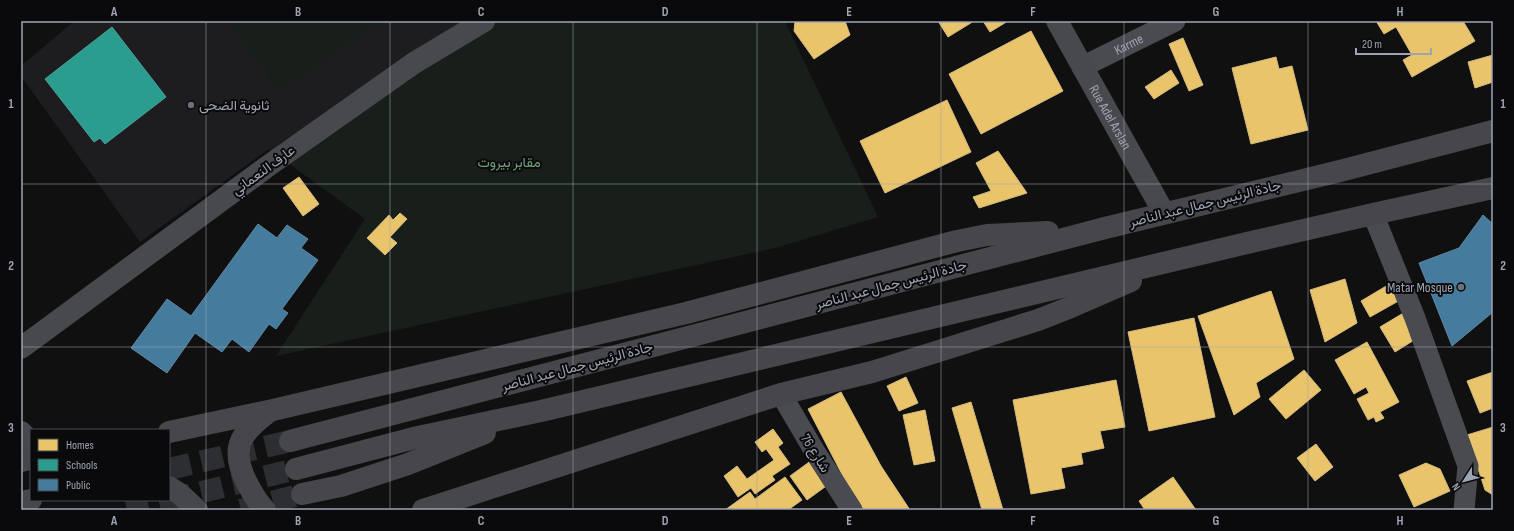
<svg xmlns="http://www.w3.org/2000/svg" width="1514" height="531" font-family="'Sofia Sans Condensed',Vazirmatn,sans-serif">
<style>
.built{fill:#1d1d1f}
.green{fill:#181f1a}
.homes{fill:#e9c46a;stroke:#d3ba80}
.schools{fill:#2a9d8f;stroke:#4d9f9a}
.public{fill:#457b9d;stroke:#6087a4}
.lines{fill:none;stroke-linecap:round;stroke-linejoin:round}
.highway-tunnel{stroke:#2d2e31;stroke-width:22;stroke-dasharray:22 11;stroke-linecap:butt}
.street{stroke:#4a4b50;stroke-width:21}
.secondary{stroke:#48494d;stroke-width:22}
.primary{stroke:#46474b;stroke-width:22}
.highway{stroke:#46464b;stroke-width:22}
.grid{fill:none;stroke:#9fa4b3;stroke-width:1;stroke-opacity:0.55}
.poi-dot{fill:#6d707a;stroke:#0a0a0c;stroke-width:1.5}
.labels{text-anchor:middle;stroke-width:4;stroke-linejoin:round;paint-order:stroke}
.street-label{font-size:14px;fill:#9fa4b3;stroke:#0a0a0c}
.poi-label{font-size:14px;fill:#9fa4b3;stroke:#0a0a0c;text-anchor:start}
.park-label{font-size:14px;fill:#73a179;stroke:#0a0a0c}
.neatline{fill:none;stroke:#9fa4b3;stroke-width:1.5}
.grid-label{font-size:13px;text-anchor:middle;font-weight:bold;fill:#9fa4b3}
</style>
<rect width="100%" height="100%" fill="#101010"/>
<polygon class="built" points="74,21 467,21 296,134 269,149 140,242 21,76 21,66"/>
<g class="green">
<polygon points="229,21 377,21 378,22 279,92"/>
<polygon points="467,21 785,21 878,217 775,248 276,356 365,219 269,149 296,134"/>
</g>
<g class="homes">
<polygon points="795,21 845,21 850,35 814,59 794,31"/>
<polygon points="938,21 974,21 948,37"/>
<polygon points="983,21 1008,21 990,32"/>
<polygon points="1376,21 1463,21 1475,41 1412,77 1403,60 1412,55 1396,27 1384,34"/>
<polygon points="1031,31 1063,91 981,134 949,74"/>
<polygon points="1183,38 1203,85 1189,91 1169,44"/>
<polygon points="1493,55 1493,82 1475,88 1468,62"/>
<polygon points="1276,57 1279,69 1292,66 1308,130 1251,144 1232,68"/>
<polygon points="1171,70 1179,83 1154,99 1145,87"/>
<polygon points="947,100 971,152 885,193 860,141"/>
<polygon points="998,151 1027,193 979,208 973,197 991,191 976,163"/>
<polygon points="299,177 319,204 303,216 283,188"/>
<polygon points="400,213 407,219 390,237 397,243 385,255 367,238 389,215 393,220"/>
<polygon points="1345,279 1357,323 1325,342 1310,290"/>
<polygon points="1393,282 1402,299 1370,317 1361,301"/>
<polygon points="1271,291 1294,359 1256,383 1260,397 1234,415 1198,316"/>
<polygon points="1405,312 1419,337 1395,352 1380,327"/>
<polygon points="1194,318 1215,417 1149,431 1128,332"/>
<polygon points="1367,342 1399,402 1380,412 1384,418 1376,422 1374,417 1368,420 1357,399 1369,393 1366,387 1354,394 1335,360"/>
<polygon points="1304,370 1321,390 1286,419 1269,399"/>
<polygon points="1493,372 1493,408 1480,413 1467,381"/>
<polygon points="906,377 918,403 899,411 887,386"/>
<polygon points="1116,380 1125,427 1100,431 1104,448 1081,453 1083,464 1061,468 1065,488 1031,494 1013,400"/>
<polygon points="841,392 881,466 910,510 864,510 847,484 808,409"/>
<polygon points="971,402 1003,510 982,510 952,408"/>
<polygon points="925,410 935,461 914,465 903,415"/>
<polygon points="1493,427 1493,495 1485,490 1467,435"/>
<polygon points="773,429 783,443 778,447 790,464 772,476 775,480 755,494 751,488 738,497 724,476 737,466 747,479 774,460 766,449 762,452 755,442"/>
<polygon points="1316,444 1333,467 1315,481 1297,458"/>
<polygon points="812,460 829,484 807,500 790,476"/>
<polygon points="1426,463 1440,469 1450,491 1414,507 1399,475"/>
<polygon points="785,477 802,500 788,510 725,510 750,492 755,499"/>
<polygon points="1173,477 1196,510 1145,510 1139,501"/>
</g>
<polygon class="schools" points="112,27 166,97 105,144 100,138 94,142 45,79"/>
<g class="public">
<polygon points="1483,215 1493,224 1493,312 1452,346 1419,263 1459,248"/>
<polygon points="258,224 277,238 287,225 308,239 301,248 318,260 282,309 288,313 276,329 269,324 249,352 232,339 222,352 195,333 167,373 131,348 167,299 191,316"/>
</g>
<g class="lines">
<g class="highway-tunnel">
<polyline points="169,469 290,441"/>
<polyline points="169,500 296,469"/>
<polyline points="127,510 169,500"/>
<polyline points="241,510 302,494"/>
</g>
<g class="street">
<path id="s1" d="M1082,67L1175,21"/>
<polyline points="1373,214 1415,318 1468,466 1464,510"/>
<polyline points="781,394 815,452 852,510"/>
</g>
<g class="secondary">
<path id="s2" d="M1057,21L1164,213"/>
<polyline points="21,348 268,166 414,63 484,21"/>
<polyline points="21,432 31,442"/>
</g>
<g class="primary">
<polyline points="21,461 31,459"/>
<polyline points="169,487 180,494 197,510"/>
</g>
<g class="highway">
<polyline points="169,432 273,410 686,313 957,241 987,235 1048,232"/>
<polyline points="290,441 1105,228 1340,171 1493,131"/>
<polyline points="296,469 418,437 541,411 1247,243 1373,214 1493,188"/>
<polyline points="302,494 341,486 408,464 485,433"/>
<polyline points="21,502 31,500"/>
<path d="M265,510C257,502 251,491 246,481C229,446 242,432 270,411"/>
<polyline points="423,510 781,394 872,372 1038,320 1071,307 1131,281"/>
</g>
</g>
<path class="grid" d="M206,21V510M390,21V510M573,21V510M757,21V510M941,21V510M1124,21V510M1308,21V510M21,184H1493M21,347H1493"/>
<g class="poi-dot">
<circle cx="191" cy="105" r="4"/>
<circle cx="1461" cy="287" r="4"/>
</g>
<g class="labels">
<g class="street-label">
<text dy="5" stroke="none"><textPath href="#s1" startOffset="52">Karme</textPath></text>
<text dy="5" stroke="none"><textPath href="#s2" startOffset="110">Rue Adel Arslan</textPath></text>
<text transform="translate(263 170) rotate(-36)" y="5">عارف النعماني</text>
<text transform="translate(1205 203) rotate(-14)" y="5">جادة الرئيس جمال عبد الناصر</text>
<text transform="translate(891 284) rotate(-15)" y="5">جادة الرئيس جمال عبد الناصر</text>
<text transform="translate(577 366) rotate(-15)" y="5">جادة الرئيس جمال عبد الناصر</text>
<text transform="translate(816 453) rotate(58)" y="5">شارع 76</text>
</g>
<g class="poi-label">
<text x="199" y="110">ثانوية الضحى</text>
<text x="1453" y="292" text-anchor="end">Matar Mosque</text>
</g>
<g class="park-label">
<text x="509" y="167">مقابر بيروت</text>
</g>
</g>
<rect width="1514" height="531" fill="none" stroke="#0a0a0c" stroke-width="44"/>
<rect x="30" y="429" width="140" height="72" fill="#0a0a0c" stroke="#46484f"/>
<rect x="38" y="439" width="20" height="12" fill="#e9c46a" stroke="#46484f"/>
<text x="66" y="449" font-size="12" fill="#9fa4b3">Homes</text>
<rect x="38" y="459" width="20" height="12" fill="#2a9d8f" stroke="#46484f"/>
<text x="66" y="469" font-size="12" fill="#9fa4b3">Schools</text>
<rect x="38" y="479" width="20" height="12" fill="#457b9d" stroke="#46484f"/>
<text x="66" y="489" font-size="12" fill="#9fa4b3">Public</text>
<g transform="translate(1464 481) rotate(234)" stroke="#0a0a0c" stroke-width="3" paint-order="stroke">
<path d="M0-3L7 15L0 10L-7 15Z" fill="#9fa4b3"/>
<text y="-6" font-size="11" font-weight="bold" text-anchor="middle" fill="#9fa4b3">N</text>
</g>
<path d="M1356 48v6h75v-6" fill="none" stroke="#9fa4b3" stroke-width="2"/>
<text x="1362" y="48" font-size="12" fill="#9fa4b3" stroke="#0a0a0c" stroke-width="3" paint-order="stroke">20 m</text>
<rect x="22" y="22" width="1470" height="487" class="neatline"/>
<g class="grid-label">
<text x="114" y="16">A</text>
<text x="298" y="16">B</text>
<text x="481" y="16">C</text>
<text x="665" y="16">D</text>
<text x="849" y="16">E</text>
<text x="1033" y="16">F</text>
<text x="1216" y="16">G</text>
<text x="1400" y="16">H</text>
<text x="11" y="108">1</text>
<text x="1503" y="108">1</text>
<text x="11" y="270">2</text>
<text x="1503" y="270">2</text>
<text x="11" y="432">3</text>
<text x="1503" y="432">3</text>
<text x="114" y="525">A</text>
<text x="298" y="525">B</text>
<text x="481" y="525">C</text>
<text x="665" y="525">D</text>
<text x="849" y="525">E</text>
<text x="1033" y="525">F</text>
<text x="1216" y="525">G</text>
<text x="1400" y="525">H</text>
</g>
</svg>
